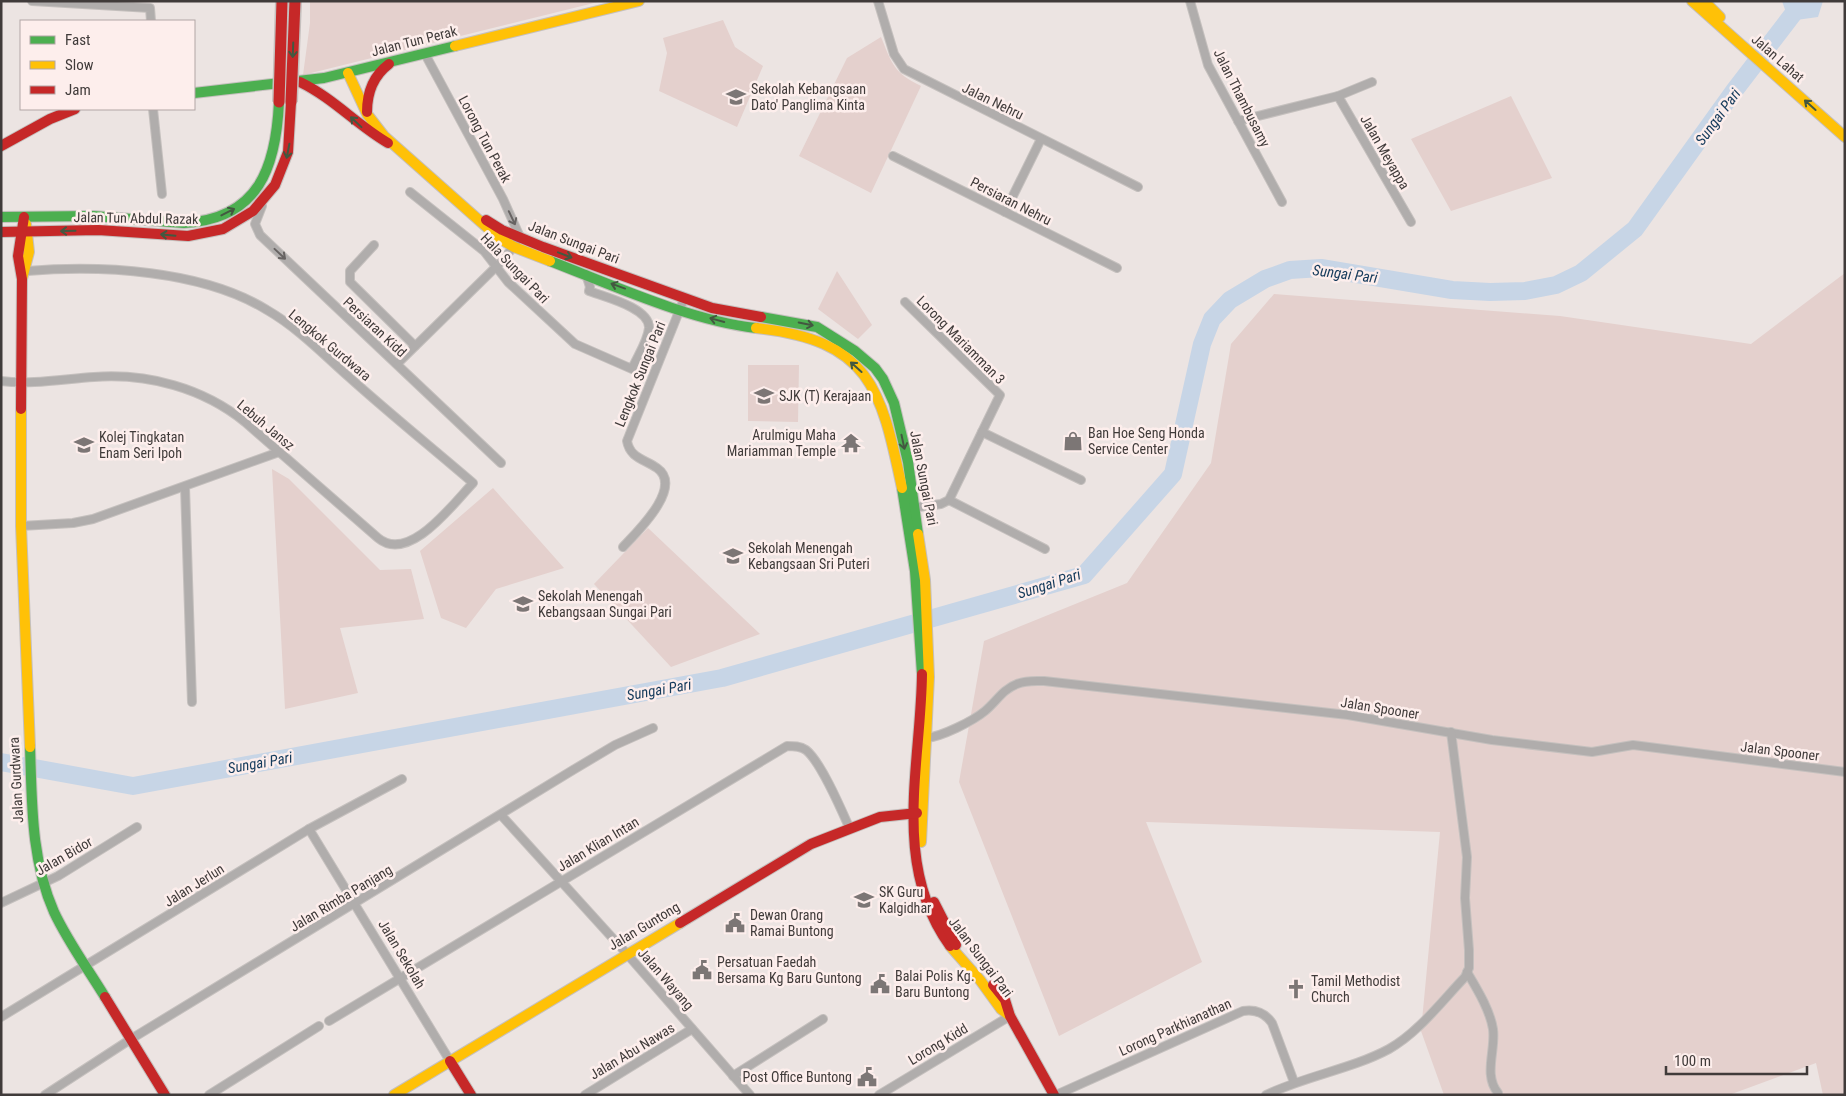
<svg xmlns="http://www.w3.org/2000/svg" width="1846" height="1096" font-family="'Roboto Condensed',sans-serif">
<style>
.green{fill:#e4d0cd}
.water{fill:#c7d5e6}
.lines{fill:none;stroke-linecap:round;stroke-linejoin:round}
.river{stroke:#c7d5e6;stroke-width:18}
.street-casing{stroke:#c5c0be;stroke-width:10}
.fast-casing{stroke:#c5c0be;stroke-width:12}
.slow-casing{stroke:#c5c0be;stroke-width:12}
.jam-casing{stroke:#c5c0be;stroke-width:12}
.street{stroke:#b0adac;stroke-width:8}
.fast{stroke:#4caf50;stroke-width:10}
.slow{stroke:#ffc107;stroke-width:10}
.jam{stroke:#c62828;stroke-width:10}
.jam-bridge-casing{stroke:#c5c0be;stroke-width:14;stroke-linecap:butt}
.jam-bridge{stroke:#c62828;stroke-width:11}
.oneway{stroke:#435840}
.oneway2{stroke:#676362}
.labels{text-anchor:middle;stroke-width:5;stroke-linejoin:round;paint-order:stroke}
.street-label{font-size:14px;fill:#403b3a;stroke:#fdeeec}
.poi-label{font-size:14px;fill:#403b3a;stroke:#fdeeec;text-anchor:start}
.water-label{font-size:15px;font-style:italic;fill:#143a5b;stroke:#fdeeec}
</style>
<rect width="100%" height="100%" fill="#ece4e2"/>
<g class="green">
<polygon points="310,1 602,1 303,75 310,23"/>
<polygon points="723,20 735,47 763,66 737,127 659,91 667,53 663,38"/>
<path d="M881,37C892,64 894,73 921,86L871,193L799,156L847,58Z"/>
<polygon points="1511,96 1552,178 1451,211 1411,139"/>
<polygon points="837,271 872,325 858,339 818,309"/>
<polygon points="1845,273 1845,1095 1823,1095 1816,1063 1729,1095 1444,1095 1421,1031 1440,832 1146,822 1202,962 1059,1036 959,782 984,641 1127,583 1211,463 1231,344 1274,294 1560,316 1751,344"/>
<polygon points="748,365 799,365 798,422 748,421"/>
<polygon points="272,469 289,479 380,570 411,569 424,619 340,628 358,693 285,709"/>
<polygon points="493,488 564,568 496,589 466,628 441,618 420,551"/>
<polygon points="648,528 760,634 671,667 594,584"/>
</g>
<polygon class="water" points="1782,1 1823,1 1818,17 1789,21"/>
<g class="lines">
<polyline class="river" points="1,762 133,786 722,678 1084,575 1173,474 1202,344 1212,319 1230,300 1265,279 1290,270 1321,268 1452,290 1490,292 1525,291 1556,285 1581,273 1635,229 1734,91 1803,1"/>
<defs>
<g id="street">
<polyline points="32,1 150,8 151,21"/>
<polyline points="878,1 894,54 904,69 1138,187"/>
<polyline points="1190,1 1208,65 1282,202"/>
<polyline points="1338,96 1411,222"/>
<polyline points="153,109 162,194"/>
<polyline points="1238,121 1338,96 1372,82"/>
<polyline points="893,156 1117,268"/>
<path d="M410,192L484,251L508,282L575,344L632,369C637,357 648,341 649,328C650,308 605,297 589,291L590,287L586,274"/>
<polyline points="262,206 255,224 260,235 501,463"/>
<polyline points="1005,212 1041,139"/>
<polyline points="374,245 350,271 350,282 415,346"/>
<polyline points="905,302 1000,395 949,500 941,504 911,508"/>
<polyline points="397,364 505,258 520,237 503,199 425,54"/>
<path d="M1,381C31,385 64,379 94,377C148,373 203,388 245,422L378,538C409,564 453,504 473,483C431,447 389,413 349,377C322,353 298,328 267,310C202,270 102,265 27,271"/>
<polyline points="982,432 1081,480"/>
<polyline points="185,487 192,702"/>
<polyline points="949,500 1045,549"/>
<polyline points="21,526 73,523 93,519 279,452"/>
<path d="M623,547C637,532 684,487 657,468C644,459 630,458 627,441L684,299"/>
<path d="M926,738C941,737 973,721 985,711C996,702 1003,689 1017,684C1026,680 1035,681 1044,681L1348,715L1492,740L1592,752L1633,745L1845,772"/>
<polyline points="501,815 627,954 750,1095"/>
<polyline points="309,829 450,1061"/>
<polyline points="1,903 58,876 137,827"/>
<path d="M1467,972C1477,989 1490,1010 1493,1029C1496,1050 1483,1075 1498,1093"/>
<polyline points="1,1017 309,829 402,779"/>
<path d="M329,1021L787,746C794,746 800,746 806,750C821,762 841,809 849,827"/>
<polyline points="733,1076 823,1019"/>
<polyline points="45,1095 131,1039 573,770 615,745 653,728"/>
<polyline points="209,1095 319,1026"/>
<polyline points="585,1095 692,1029"/>
<polyline points="879,1095 1010,1016"/>
<path d="M1056,1095L1243,1011C1255,1009 1265,1013 1272,1023L1294,1082"/>
<path d="M1266,1095C1305,1076 1352,1069 1389,1049C1418,1033 1442,1001 1465,977L1469,968V950L1465,898L1467,857L1451,732"/>
</g>
<g id="fast">
<polyline points="194,93 324,78 455,46"/>
<path d="M1,217L93,216L184,223C259,219 276,167 279,102"/>
<path d="M550,261C612,285 691,321 756,328"/>
<polyline points="761,317 817,327 855,351 875,368 883,379 894,403 908,462 918,534"/>
<polyline points="902,488 915,571 922,674"/>
<path d="M30,747C32,803 31,860 54,912C68,942 88,969 105,997"/>
</g>
<g id="slow">
<polyline points="1692,1 1845,137"/>
<polyline points="1704,1 1720,17"/>
<polyline points="455,46 639,1"/>
<polyline points="348,73 367,114 384,136 499,238 514,247 550,261"/>
<polyline points="22,279 29,252 26,224"/>
<path d="M756,328C870,340 881,388 902,488"/>
<polyline points="21,409 21,526 30,747"/>
<polyline points="918,534 925,580 929,677 921,842"/>
<polyline points="950,946 980,980 1001,1009 1010,1016"/>
<polyline points="394,1095 680,923"/>
</g>
<g id="jam">
<path d="M300,82C333,98 357,125 388,143"/>
<path d="M367,112C367,92 373,76 389,64"/>
<polyline points="1,146 50,119 75,109"/>
<polyline points="486,220 502,230 543,247 712,308 761,317"/>
<polyline points="1,232 98,230 188,236 223,229 253,211 275,185 288,152 291,102"/>
<polyline points="21,409 22,279 18,256 24,217"/>
<path d="M922,674C921,765 891,865 950,946"/>
<polyline points="934,902 956,945"/>
<polyline points="680,923 811,844 880,817 917,813"/>
<polyline points="993,985 1005,1000 1010,1016 1054,1095"/>
<polyline points="105,997 165,1095"/>
<polyline points="450,1061 471,1095"/>
</g>
</defs>
<use href="#street" class="street-casing"/>
<use href="#fast" class="fast-casing"/>
<use href="#slow" class="slow-casing"/>
<use href="#jam" class="jam-casing"/>
<use href="#street" class="street"/>
<use href="#fast" class="fast"/>
<use href="#slow" class="slow"/>
<use href="#jam" class="jam"/>
<defs>
<g id="jam-bridge">
<polyline points="279,102 282,1"/>
<polyline points="291,102 295,1"/>
</g>
</defs>
<use href="#jam-bridge" class="jam-bridge-casing"/>
<use href="#jam-bridge" class="jam-bridge"/>
</g>
<defs><path id="oneway-shaft" d="M-6 0H5M1.5-3L5.5 0L1.5 3" fill="none" stroke-width="1.6" stroke-linecap="round" stroke-linejoin="round" transform="scale(1.25)"/></defs>
<g class="oneway">
<use href="#oneway-shaft" transform="translate(293 50) rotate(92)"/>
<use href="#oneway-shaft" transform="translate(1810 105) rotate(-138)"/>
<use href="#oneway-shaft" transform="translate(356 122) rotate(-137)"/>
<use href="#oneway-shaft" transform="translate(288 151) rotate(101)"/>
<use href="#oneway-shaft" transform="translate(228 212) rotate(-27)"/>
<use href="#oneway-shaft" transform="translate(68 231) rotate(179)"/>
<use href="#oneway-shaft" transform="translate(168 235) rotate(-175)"/>
<use href="#oneway-shaft" transform="translate(565 255) rotate(21)"/>
<use href="#oneway-shaft" transform="translate(618 286) rotate(-160)"/>
<use href="#oneway-shaft" transform="translate(717 320) rotate(-165)"/>
<use href="#oneway-shaft" transform="translate(806 324) rotate(12)"/>
<use href="#oneway-shaft" transform="translate(856 367) rotate(-138)"/>
<use href="#oneway-shaft" transform="translate(903 442) rotate(78)"/>
</g>
<g class="oneway2">
<use href="#oneway-shaft" transform="translate(512 218) rotate(65)"/>
<use href="#oneway-shaft" transform="translate(280 254) rotate(43)"/>
</g>
<defs>
<symbol id="school-bare" viewBox="-9 -9 18 18"><path d="M0-5L7-2L0 1L-7-2ZM-4 1L0 2.5L4 1V4Q0 6-4 4Z" fill="#7c7675" stroke="#fdeeec" stroke-width="2.5" paint-order="stroke"/></symbol>
<symbol id="shop-bare" viewBox="-9 -9 18 18"><path d="M-5-2.5h2.3a2.7 3.5 0 0 1 5.4 0H5L5.5 6h-11ZM-1.5-2.5h3a1.5 2.3 0 0 0-3 0Z" fill="#7c7675" stroke="#fdeeec" stroke-width="2.5" paint-order="stroke"/></symbol>
<symbol id="temple-bare" viewBox="-9 -9 18 18"><path d="M0-6L5-2H3V0L6.5 2.5H4V6H1.5V3h-3V6H-4V2.5H-6.5L-3 0V-2H-5Z" fill="#7c7675" stroke="#fdeeec" stroke-width="2.5" paint-order="stroke"/></symbol>
<symbol id="civic-bare" viewBox="-9 -9 18 18"><path d="M-.6-6.5H3V-4.5H.6V-3L4-1V1h2V6H-6V1h2V-1L-.6-3ZM-1.2 2.5V6h2.4V2.5Z" fill="#7c7675" stroke="#fdeeec" stroke-width="2.5" paint-order="stroke"/></symbol>
<symbol id="church-bare" viewBox="-9 -9 18 18"><path d="M-1.2-6h2.4v3.5h3.3v2.4h-3.3V6h-2.4V-.1h-3.3v-2.4h3.3Z" fill="#7c7675" stroke="#fdeeec" stroke-width="2.5" paint-order="stroke"/></symbol>
</defs>
<g fill-rule="evenodd">
<use href="#school-bare" x="722" y="83" width="28" height="28"/>
<use href="#school-bare" x="750" y="382" width="28" height="28"/>
<use href="#shop-bare" x="1059" y="427" width="28" height="28"/>
<use href="#temple-bare" x="837" y="429" width="28" height="28"/>
<use href="#school-bare" x="70" y="431" width="28" height="28"/>
<use href="#school-bare" x="719" y="542" width="28" height="28"/>
<use href="#school-bare" x="509" y="590" width="28" height="28"/>
<use href="#school-bare" x="850" y="886" width="28" height="28"/>
<use href="#civic-bare" x="721" y="909" width="28" height="28"/>
<use href="#civic-bare" x="688" y="956" width="28" height="28"/>
<use href="#civic-bare" x="866" y="970" width="28" height="28"/>
<use href="#church-bare" x="1282" y="975" width="28" height="28"/>
<use href="#civic-bare" x="853" y="1063" width="28" height="28"/>
</g>
<g class="labels">
<g class="street-label">
<text transform="translate(414 41) rotate(-14)" y="5">Jalan Tun Perak</text>
<text transform="translate(1778 58) rotate(41)" y="5">Jalan Lahat</text>
<text transform="translate(1242 98) rotate(63)" y="5">Jalan Thambusamy</text>
<text transform="translate(993 101) rotate(26)" y="5">Jalan Nehru</text>
<text transform="translate(485 139) rotate(62)" y="5">Lorong Tun Perak</text>
<text transform="translate(1385 152) rotate(60)" y="5">Jalan Meyappa</text>
<text transform="translate(1011 201) rotate(27)" y="5">Persiaran Nehru</text>
<text transform="translate(136 218) rotate(1)" y="5">Jalan Tun Abdul Razak</text>
<text transform="translate(574 242) rotate(21)" y="5">Jalan Sungai Pari</text>
<text transform="translate(515 268) rotate(46)" y="5">Hala Sungai Pari</text>
<text transform="translate(375 327) rotate(43)" y="5">Persiaran Kidd</text>
<text transform="translate(961 340) rotate(45)" y="5">Lorong Mariamman 3</text>
<text transform="translate(330 345) rotate(40)" y="5">Lengkok Gurdwara</text>
<text transform="translate(640 374) rotate(-68)" y="5">Lengkok Sungai Pari</text>
<text transform="translate(266 425) rotate(40)" y="5">Lebuh Jansz</text>
<text transform="translate(924 478) rotate(79)" y="5">Jalan Sungai Pari</text>
<text transform="translate(1380 708) rotate(9)" y="5">Jalan Spooner</text>
<text transform="translate(1780 751) rotate(7)" y="5">Jalan Spooner</text>
<text transform="translate(16 780) rotate(-93)" y="5">Jalan Gurdwara</text>
<text transform="translate(598 844) rotate(-31)" y="5">Jalan Klian Intan</text>
<text transform="translate(64 856) rotate(-30)" y="5">Jalan Bidor</text>
<text transform="translate(194 885) rotate(-32)" y="5">Jalan Jerlun</text>
<text transform="translate(341 898) rotate(-31)" y="5">Jalan Rimba Panjang</text>
<text transform="translate(644 926) rotate(-31)" y="5">Jalan Guntong</text>
<text transform="translate(402 954) rotate(59)" y="5">Jalan Sekolah</text>
<text transform="translate(981 957) rotate(53)" y="5">Jalan Sungai Pari</text>
<text transform="translate(666 979) rotate(49)" y="5">Jalan Wayang</text>
<text transform="translate(1175 1027) rotate(-24)" y="5">Lorong Parkhianathan</text>
<text transform="translate(938 1044) rotate(-31)" y="5">Lorong Kidd</text>
<text transform="translate(632 1051) rotate(-31)" y="5">Jalan Abu Nawas</text>
</g>
<g class="poi-label">
<text x="751" y="94">Sekolah Kebangsaan<tspan x="751" dy="16">Dato' Panglima Kinta</tspan></text>
<text x="779" y="401">SJK (T) Kerajaan</text>
<text x="1088" y="438">Ban Hoe Seng Honda<tspan x="1088" dy="16">Service Center</tspan></text>
<text x="836" y="440" text-anchor="end">Arulmigu Maha<tspan x="836" dy="16">Mariamman Temple</tspan></text>
<text x="99" y="442">Kolej Tingkatan<tspan x="99" dy="16">Enam Seri Ipoh</tspan></text>
<text x="748" y="553">Sekolah Menengah<tspan x="748" dy="16">Kebangsaan Sri Puteri</tspan></text>
<text x="538" y="601">Sekolah Menengah<tspan x="538" dy="16">Kebangsaan Sungai Pari</tspan></text>
<text x="879" y="897">SK Guru<tspan x="879" dy="16">Kalgidhar</tspan></text>
<text x="750" y="920">Dewan Orang<tspan x="750" dy="16">Ramai Buntong</tspan></text>
<text x="717" y="967">Persatuan Faedah<tspan x="717" dy="16">Bersama Kg Baru Guntong</tspan></text>
<text x="895" y="981">Balai Polis Kg.<tspan x="895" dy="16">Baru Buntong</tspan></text>
<text x="1311" y="986">Tamil Methodist<tspan x="1311" dy="16">Church</tspan></text>
<text x="852" y="1082" text-anchor="end">Post Office Buntong</text>
</g>
<g class="water-label">
<text transform="translate(1718 117) rotate(-54)" y="5">Sungai Pari</text>
<text transform="translate(1345 274) rotate(7)" y="5">Sungai Pari</text>
<text transform="translate(1049 584) rotate(-18)" y="5">Sungai Pari</text>
<text transform="translate(659 690) rotate(-10)" y="5">Sungai Pari</text>
<text transform="translate(260 763) rotate(-10)" y="5">Sungai Pari</text>
</g>
</g>
<rect width="1846" height="1096" fill="none" stroke="#403b3a" stroke-width="5"/>
<rect x="20" y="20" width="175" height="90" fill="#fdeeec" stroke="#b1a6a5"/>
<rect x="30" y="36" width="25" height="8" fill="#4caf50" stroke="#b1a6a5"/>
<text x="65" y="45" font-size="15" fill="#403b3a">Fast</text>
<rect x="30" y="61" width="25" height="8" fill="#ffc107" stroke="#b1a6a5"/>
<text x="65" y="70" font-size="15" fill="#403b3a">Slow</text>
<rect x="30" y="86" width="25" height="8" fill="#c62828" stroke="#b1a6a5"/>
<text x="65" y="95" font-size="15" fill="#403b3a">Jam</text>
<path d="M1666 1066v8h141v-8" fill="none" stroke="#403b3a" stroke-width="2.5"/>
<text x="1674" y="1066" font-size="15" fill="#403b3a" stroke="#fdeeec" stroke-width="4" paint-order="stroke">100 m</text>
</svg>
